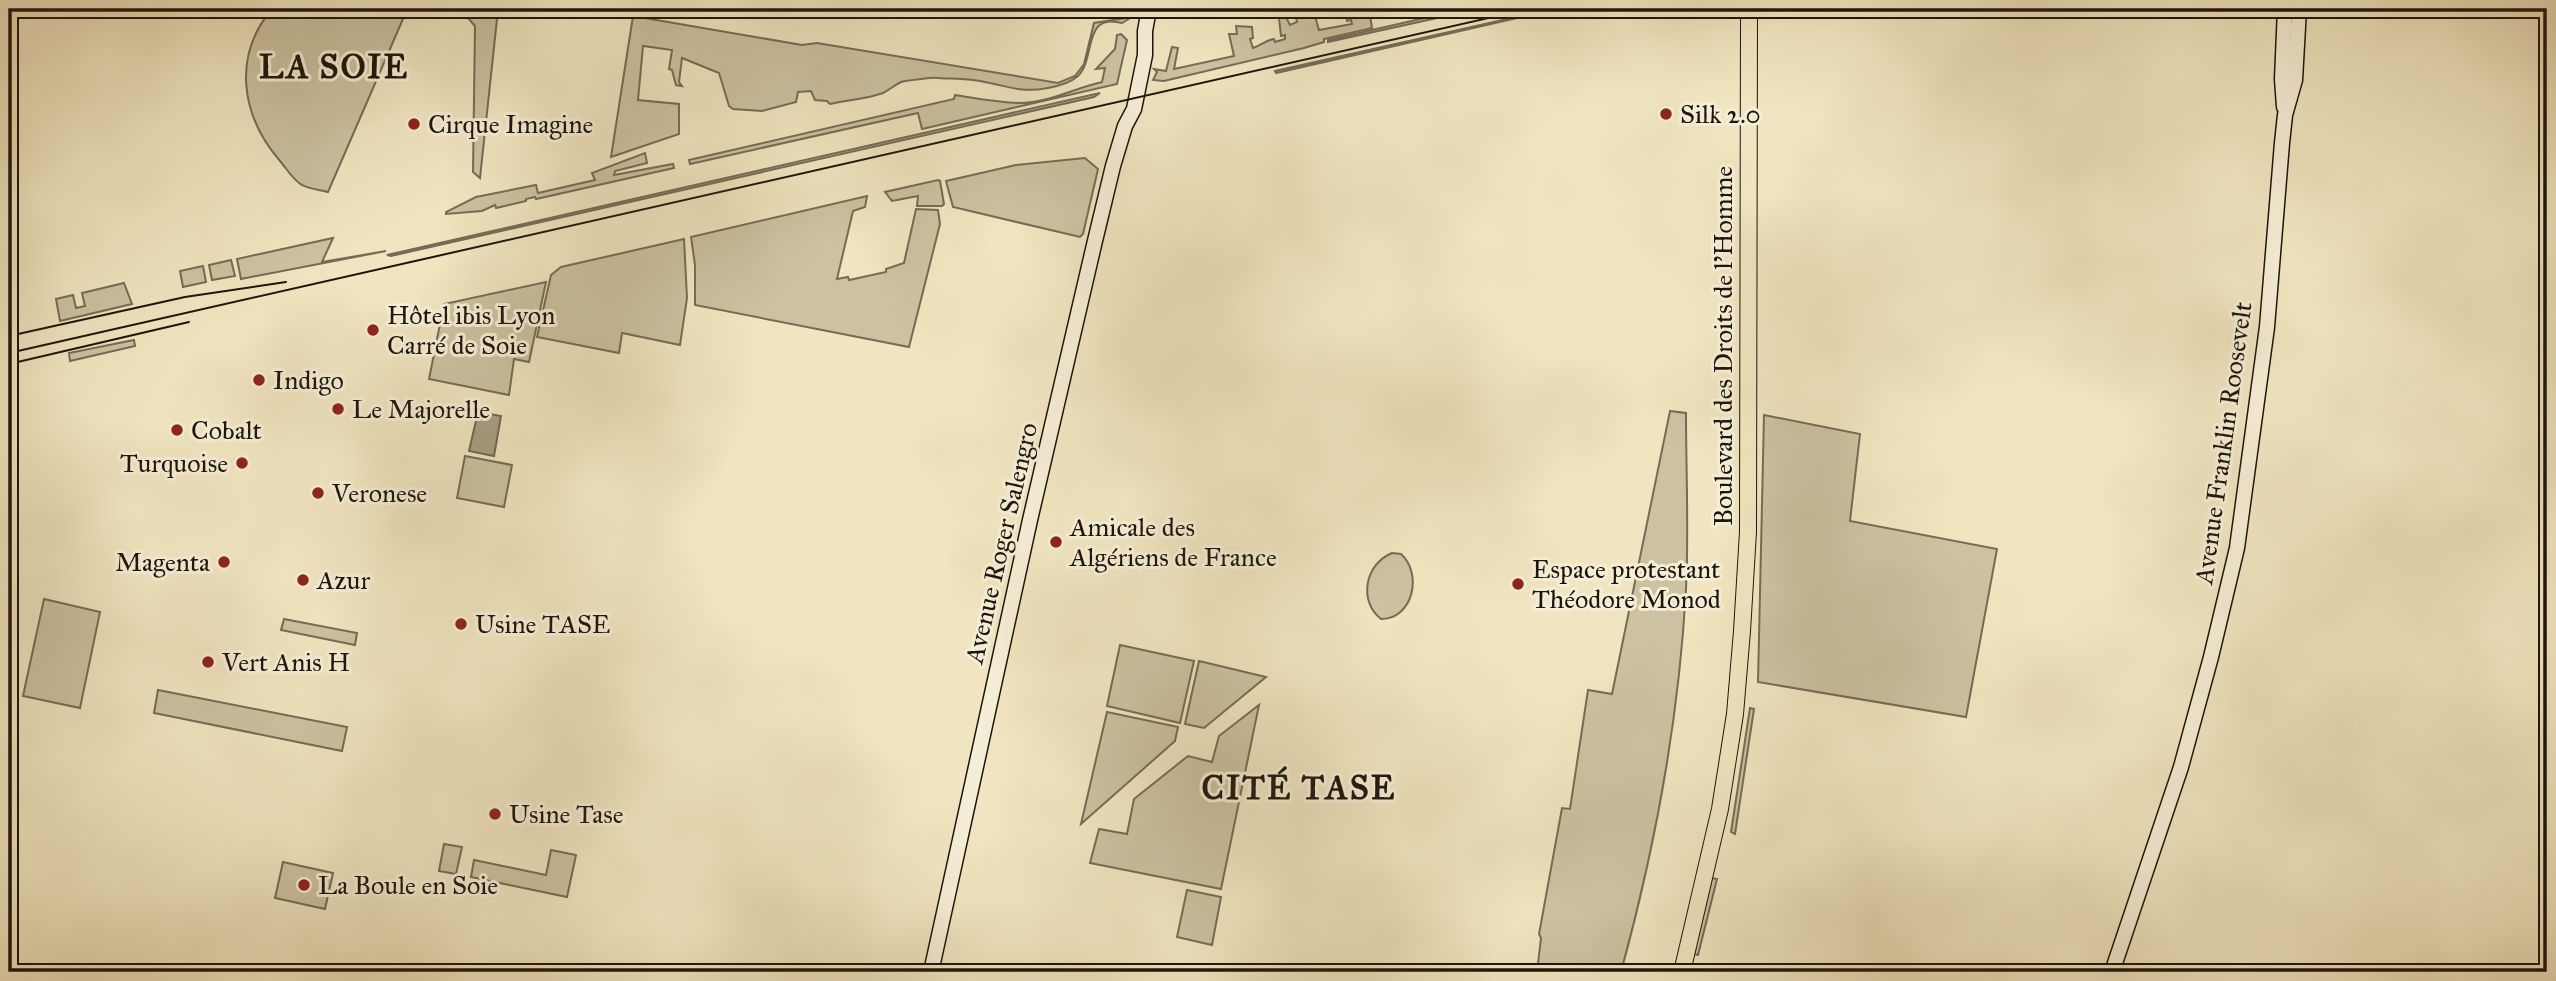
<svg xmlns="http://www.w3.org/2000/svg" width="2556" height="981" font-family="'IM FELL Great Primer',serif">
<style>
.green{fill:#ccc2a1;stroke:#746c56;stroke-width:2}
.water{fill:#a89e83;stroke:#706753;stroke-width:2}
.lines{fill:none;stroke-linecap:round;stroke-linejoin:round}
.secondary-casing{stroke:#1c150c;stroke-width:17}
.primary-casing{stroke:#1c150c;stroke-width:18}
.secondary{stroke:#f5eed6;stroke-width:14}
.primary{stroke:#f0e5c0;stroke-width:16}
.tram{stroke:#1c150c;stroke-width:2}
.poi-dot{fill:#8f2418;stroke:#f5eed6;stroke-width:2.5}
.labels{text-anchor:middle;stroke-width:6;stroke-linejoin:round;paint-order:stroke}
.poi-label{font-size:26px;fill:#1c150c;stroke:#f5eed6;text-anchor:start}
.street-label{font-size:26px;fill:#1c150c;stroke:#f5eed6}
.district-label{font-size:33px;font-weight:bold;letter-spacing:2px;fill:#1c150c;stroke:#f5eed6}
</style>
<rect width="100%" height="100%" fill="#f0e5c0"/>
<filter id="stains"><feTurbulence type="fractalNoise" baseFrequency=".00286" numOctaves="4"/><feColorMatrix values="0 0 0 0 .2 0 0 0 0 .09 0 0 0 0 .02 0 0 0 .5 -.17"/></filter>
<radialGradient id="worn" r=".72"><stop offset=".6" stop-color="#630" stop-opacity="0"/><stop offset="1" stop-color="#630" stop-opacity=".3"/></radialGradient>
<g class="green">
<path d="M272,9H399L406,12L328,192C321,190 309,189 302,185C294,181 286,168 280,161C241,116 232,56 272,9Z"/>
<polygon points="454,9 488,9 497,19 480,178 473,172 475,26 461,10"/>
<path d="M1278,9H1287V19L1290,25L1297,22L1294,9H1313L1319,30L1352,24L1351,20L1347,21L1346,9H1369L1372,28L1324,39V42L1304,48L1164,81L1153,80L1157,72L1154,69L1166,71L1172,47L1178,48L1174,69L1234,56L1229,34H1237L1236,26L1252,27L1253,38L1250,39L1253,48C1262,45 1266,40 1274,39L1275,42L1285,39V35L1281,36Z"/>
<polygon points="1464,9 1478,9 1328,42 1328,40"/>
<polygon points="1552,9 1557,9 1276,73 1275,71"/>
<path d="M633,16L802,45L817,43L1058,83L1075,76L1084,64L1094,23L1132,17L1122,23C1082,12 1096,59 1078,76C1070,83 1059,86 1048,88C1021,93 1011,87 985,82C969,78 954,79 938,78C935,77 903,81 901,82C895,85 889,90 883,93C867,99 847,100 830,104L827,101L815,100L811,91L798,92L796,102L762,111L733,109L729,106L719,73L682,58L679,82L682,86L676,85L672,70L669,69L672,50L643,46L638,100L679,104V134L611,157Z"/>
<path d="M1121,34L1127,40L1117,84L922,129L918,113L690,164L689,160L954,99L955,95C976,98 1000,103 1022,103C1050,102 1075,88 1102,82L1105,68L1096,69L1115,49L1117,35Z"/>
<polygon points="1100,93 1094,97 391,256 387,255"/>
<polygon points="645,153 647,163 615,171 614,175 673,164 674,168 536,199 535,197 526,199 526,201 496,208 495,205 482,211 446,214 446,212 476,197 536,185 538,193 595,180 592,173"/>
<polygon points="1085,158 1098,169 1083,234 1080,237 953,207 946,181 1016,165"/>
<polygon points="938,180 940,181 944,204 942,206 917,206 918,196 892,201 885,192"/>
<polygon points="867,196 865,207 853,211 837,279 848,277 849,280 886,272 886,269 904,263 916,209 938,210 940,224 909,347 695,305 695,265 691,237"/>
<polygon points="333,238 322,262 386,251 241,279 237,259"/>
<polygon points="684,239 687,298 680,345 622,333 619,353 537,337 551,275 561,267"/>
<polygon points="231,260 235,276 212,280 209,265"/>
<polygon points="203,266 206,282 183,287 180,271"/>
<polygon points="546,282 529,362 514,359 509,395 429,379 444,304"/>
<polygon points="124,283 132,304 60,321 56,299 73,295 76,308 85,306 82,293"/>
<polygon points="134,340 135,346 70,361 69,353"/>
<path d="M1670,411L1686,413C1686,472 1689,531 1686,589C1679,718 1655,848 1621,972H1537L1541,938L1539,934L1562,808L1570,809L1588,690L1612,694Z"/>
<polygon points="1764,415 1860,434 1850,521 1997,549 1966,717 1758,682"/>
<polygon points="465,456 512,465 504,507 457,498"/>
<path d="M1392,553L1401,554C1423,574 1413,619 1381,619C1358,601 1365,564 1392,553Z"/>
<polygon points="44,599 100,612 80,708 23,696"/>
<polygon points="284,619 357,633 355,645 281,630"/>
<polygon points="1120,645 1194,661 1180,723 1107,706"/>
<polygon points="1199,661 1266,677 1204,728 1185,724"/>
<polygon points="158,690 347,727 342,751 154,713"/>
<polygon points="1259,705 1221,889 1090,863 1099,829 1127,834 1134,799 1188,756 1212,762 1219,736"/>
<polygon points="1750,708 1754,709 1735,834 1731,832"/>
<polygon points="1107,712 1178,727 1175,741 1081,824"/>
<polygon points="444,844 462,847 456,874 439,871"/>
<polygon points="551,850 576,855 567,897 471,877 474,860 546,875"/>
<polygon points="283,862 333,873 325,909 275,898"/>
<polygon points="1712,878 1717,879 1698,955 1694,954"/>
<polygon points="1187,890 1221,897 1212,945 1177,937"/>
</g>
<polygon class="water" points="478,412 501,416 494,456 469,451"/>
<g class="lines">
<defs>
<g id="secondary">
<polyline points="2284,107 2282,79 2285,9"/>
<polyline points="931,972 1030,520 1094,245 1113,166 1125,126 1134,109 1145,55 1145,31 1149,9"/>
<polyline points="2112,972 2181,767 2211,657 2237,548 2267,327 2282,143 2285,115 2295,80 2299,9"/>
</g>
<polyline id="primary" points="1682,972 1720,809 1735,714 1742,631 1748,532 1749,9"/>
</defs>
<use href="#secondary" class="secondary-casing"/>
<use href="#primary" class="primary-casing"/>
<use href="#secondary" class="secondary"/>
<use href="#primary" class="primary"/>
<g class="tram">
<polyline points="9,336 185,297 286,282"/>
<polyline points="9,353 1528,9"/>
<polyline points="9,364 189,322"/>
</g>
</g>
<g class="poi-dot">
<circle cx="1666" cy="114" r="7"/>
<circle cx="414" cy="124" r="7"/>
<circle cx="373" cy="330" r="7"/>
<circle cx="259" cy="380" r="7"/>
<circle cx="338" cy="409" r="7"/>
<circle cx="177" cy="430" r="7"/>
<circle cx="242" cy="463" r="7"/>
<circle cx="318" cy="493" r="7"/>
<circle cx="1056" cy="542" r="7"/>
<circle cx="224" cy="562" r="7"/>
<circle cx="303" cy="580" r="7"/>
<circle cx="1518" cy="584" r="7"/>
<circle cx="461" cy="624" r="7"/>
<circle cx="208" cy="662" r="7"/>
<circle cx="495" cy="814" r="7"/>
<circle cx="304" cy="885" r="7"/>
</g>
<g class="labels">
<g class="poi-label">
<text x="1680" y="123">Silk 2.0</text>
<text x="428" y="133">Cirque Imagine</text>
<text x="387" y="324">Hôtel ibis Lyon<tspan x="387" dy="30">Carré de Soie</tspan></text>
<text x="273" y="389">Indigo</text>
<text x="352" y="418">Le Majorelle</text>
<text x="191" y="439">Cobalt</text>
<text x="228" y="472" text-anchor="end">Turquoise</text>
<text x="332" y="502">Veronese</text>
<text x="1070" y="536">Amicale des<tspan x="1070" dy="30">Algériens de France</tspan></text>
<text x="210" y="571" text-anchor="end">Magenta</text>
<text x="1532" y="578">Espace protestant<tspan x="1532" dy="30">Théodore Monod</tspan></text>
<text x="317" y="589">Azur</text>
<text x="475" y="633">Usine TASE</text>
<text x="222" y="671">Vert Anis H</text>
<text x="509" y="823">Usine Tase</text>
<text x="318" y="894">La Boule en Soie</text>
</g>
<g class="street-label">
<text transform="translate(1723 346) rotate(-90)" y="9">Boulevard des Droits de l'Homme</text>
<text transform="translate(2223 443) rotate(-82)" y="9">Avenue Franklin Roosevelt</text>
<text transform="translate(1001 543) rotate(-77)" y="9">Avenue Roger Salengro</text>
</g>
<g class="district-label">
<text x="334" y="78">LA SOIE</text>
<text x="1299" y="799">CITÉ TASE</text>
</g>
</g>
<rect width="2556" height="981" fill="none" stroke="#f0e5c0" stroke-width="35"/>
<rect x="10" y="10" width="2535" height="960" fill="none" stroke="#1c150c" stroke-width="3.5"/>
<rect x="18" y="18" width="2521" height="946" fill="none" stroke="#1c150c" stroke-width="2"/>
<rect width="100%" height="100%" filter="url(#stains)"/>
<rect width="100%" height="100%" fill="url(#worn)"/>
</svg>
